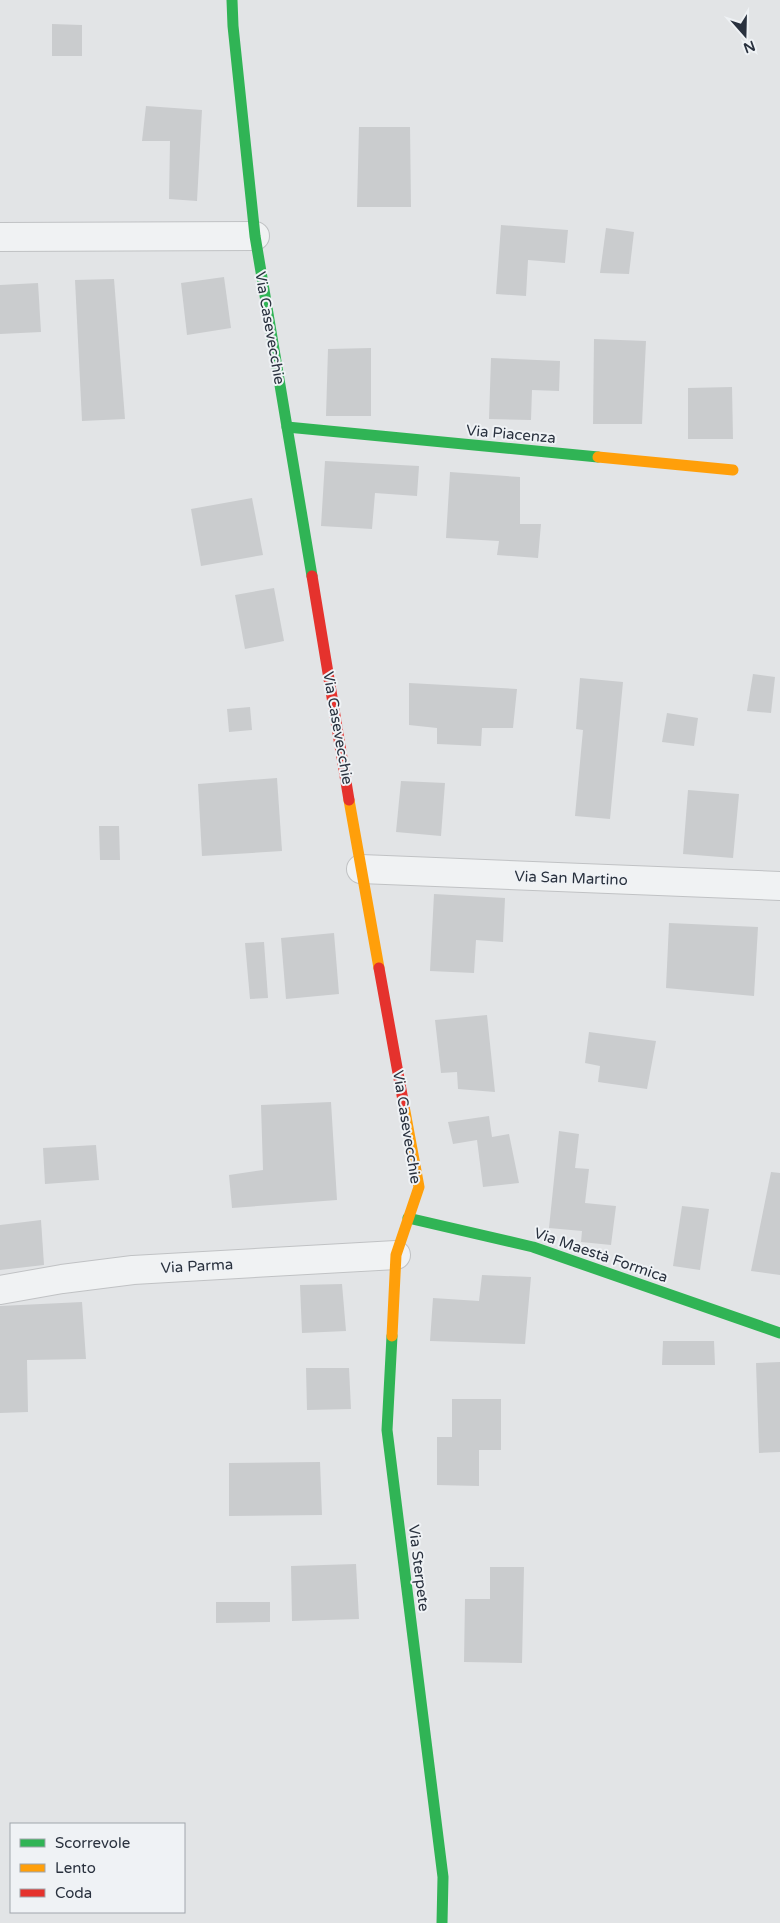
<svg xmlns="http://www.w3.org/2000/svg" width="780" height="1923" font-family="'Varela Round',sans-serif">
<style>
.building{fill:#caccce}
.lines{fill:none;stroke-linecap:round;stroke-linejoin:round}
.street-casing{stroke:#c0c2c4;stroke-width:30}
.street{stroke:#f0f2f3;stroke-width:28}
.fast{stroke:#30b455;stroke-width:11}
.slow{stroke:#ff9f0a;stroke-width:11}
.jam{stroke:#e5322d;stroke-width:11}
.labels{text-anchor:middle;stroke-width:4;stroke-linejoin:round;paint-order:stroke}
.street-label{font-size:15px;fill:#29313e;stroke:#eff2f5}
</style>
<rect width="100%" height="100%" fill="#e2e4e6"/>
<g class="building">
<polygon points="52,24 82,25 82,56 52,56"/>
<polygon points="146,106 202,110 197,201 169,199 170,141 142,141"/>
<polygon points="359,127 410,127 411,207 357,207"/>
<polygon points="501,225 568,230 565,263 528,260 526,296 496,294"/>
<polygon points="606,228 634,232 629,274 600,273"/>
<polygon points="224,277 231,328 187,335 181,283"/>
<polygon points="114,279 125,419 82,421 75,280"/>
<polygon points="38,283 41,332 0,334 0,285"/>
<polygon points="594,339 646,341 642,424 593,424"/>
<polygon points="371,348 371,416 326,416 328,349"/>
<polygon points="491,358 560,361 559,391 532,390 531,420 489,419"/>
<polygon points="732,387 733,439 688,439 688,388"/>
<polygon points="325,461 419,466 417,496 375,493 372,529 321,526"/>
<polygon points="450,472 520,477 520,524 541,524 538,558 497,555 499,541 446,538"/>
<polygon points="252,498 263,555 201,566 191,509"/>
<polygon points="274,588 284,641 245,649 235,595"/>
<polygon points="753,674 775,677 771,713 747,711"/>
<polygon points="580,678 623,682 610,819 575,816 583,730 576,729"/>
<polygon points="409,683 517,689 513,728 482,728 481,746 437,744 437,728 409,725"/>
<polygon points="250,707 252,730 229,732 227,709"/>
<polygon points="667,713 698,718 694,746 662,742"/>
<polygon points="277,778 282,851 202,856 198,784"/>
<polygon points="401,781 445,783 441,836 396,832"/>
<polygon points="688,790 739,794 733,858 683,854"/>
<polygon points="99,826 119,826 120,860 100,860"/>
<polygon points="434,894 505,898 503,942 476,940 474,973 430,971"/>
<polygon points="669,923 758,927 754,996 666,988"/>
<polygon points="334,933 339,994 286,999 281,938"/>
<polygon points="264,942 268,998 250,999 245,943"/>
<polygon points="487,1015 495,1092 458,1089 457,1072 441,1073 435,1020"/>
<polygon points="589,1032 656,1041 647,1089 598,1082 600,1066 585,1063"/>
<polygon points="331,1102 337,1200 232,1208 229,1175 263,1170 261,1105"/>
<polygon points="489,1116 492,1137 509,1134 519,1183 483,1187 477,1140 453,1144 448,1122"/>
<polygon points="559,1131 579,1134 575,1168 589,1169 585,1203 616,1206 611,1245 581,1242 582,1231 549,1228"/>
<polygon points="96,1145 99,1180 45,1184 43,1148"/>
<polygon points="771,1172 780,1173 780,1275 751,1271"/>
<polygon points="682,1206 709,1209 700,1270 673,1266"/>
<polygon points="41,1220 44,1265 0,1270 0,1225"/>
<polygon points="482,1275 531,1277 525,1344 430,1341 433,1298 479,1301"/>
<polygon points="342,1284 346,1331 302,1333 300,1285"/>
<polygon points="82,1302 86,1359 27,1360 28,1412 0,1413 0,1306"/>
<polygon points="663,1341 714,1341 715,1365 662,1365"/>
<polygon points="780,1362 780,1452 759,1453 756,1363"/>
<polygon points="306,1368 349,1368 351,1409 307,1410"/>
<polygon points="452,1399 501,1399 501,1450 479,1450 479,1486 437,1485 437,1437 452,1437"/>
<polygon points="320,1462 322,1515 229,1516 229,1463"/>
<polygon points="356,1564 359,1619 292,1621 291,1566"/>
<polygon points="490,1567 524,1567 522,1663 464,1662 465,1599 490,1599"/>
<polygon points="216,1602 270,1602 270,1622 216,1623"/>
</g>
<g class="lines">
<defs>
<g id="street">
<polyline points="0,237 255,236"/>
<polyline points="361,869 780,886"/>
<polyline points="0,1290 62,1279 133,1270 396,1255"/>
</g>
</defs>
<use href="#street" class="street-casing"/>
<use href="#street" class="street"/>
<g class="fast">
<polyline points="232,0 233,26 255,236 312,576"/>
<polyline points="287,427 598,457"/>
<polyline points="408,1218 533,1247 780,1333"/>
<polyline points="392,1336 387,1430 443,1877 442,1923"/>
</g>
<g class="slow">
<polyline points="598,457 733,470"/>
<polyline points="349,800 379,968"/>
<polyline points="392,1336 396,1255 419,1187 404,1106"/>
</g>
<g class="jam">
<polyline points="312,576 349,800"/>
<polyline points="379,968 404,1106"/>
</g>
</g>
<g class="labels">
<g class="street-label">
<text transform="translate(270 328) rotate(80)" y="5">Via Casevecchie</text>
<text transform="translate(511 434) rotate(5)" y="5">Via Piacenza</text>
<text transform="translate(338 728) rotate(80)" y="5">Via Casevecchie</text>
<text transform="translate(571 878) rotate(2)" y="5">Via San Martino</text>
<text transform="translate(407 1127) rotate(81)" y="5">Via Casevecchie</text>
<text transform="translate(601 1255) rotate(19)" y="5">Via Maestà Formica</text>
<text transform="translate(197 1266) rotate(-3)" y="5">Via Parma</text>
<text transform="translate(419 1568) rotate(83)" y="5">Via Sterpete</text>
</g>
</g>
<rect x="10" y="1823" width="175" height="90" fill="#eff2f5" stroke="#a0a5ac"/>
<rect x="20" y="1839" width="25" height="8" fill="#30b455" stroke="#a0a5ac"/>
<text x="55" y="1848" font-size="15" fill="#29313e">Scorrevole</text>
<rect x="20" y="1864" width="25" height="8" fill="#ff9f0a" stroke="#a0a5ac"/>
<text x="55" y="1873" font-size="15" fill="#29313e">Lento</text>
<rect x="20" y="1889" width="25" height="8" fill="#e5322d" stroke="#a0a5ac"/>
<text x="55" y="1898" font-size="15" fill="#29313e">Coda</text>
<g transform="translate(745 35) rotate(160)" stroke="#eff2f5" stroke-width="4" paint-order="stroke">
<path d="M0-4L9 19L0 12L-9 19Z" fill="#29313e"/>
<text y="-8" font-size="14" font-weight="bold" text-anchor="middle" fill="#29313e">N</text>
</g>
</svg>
